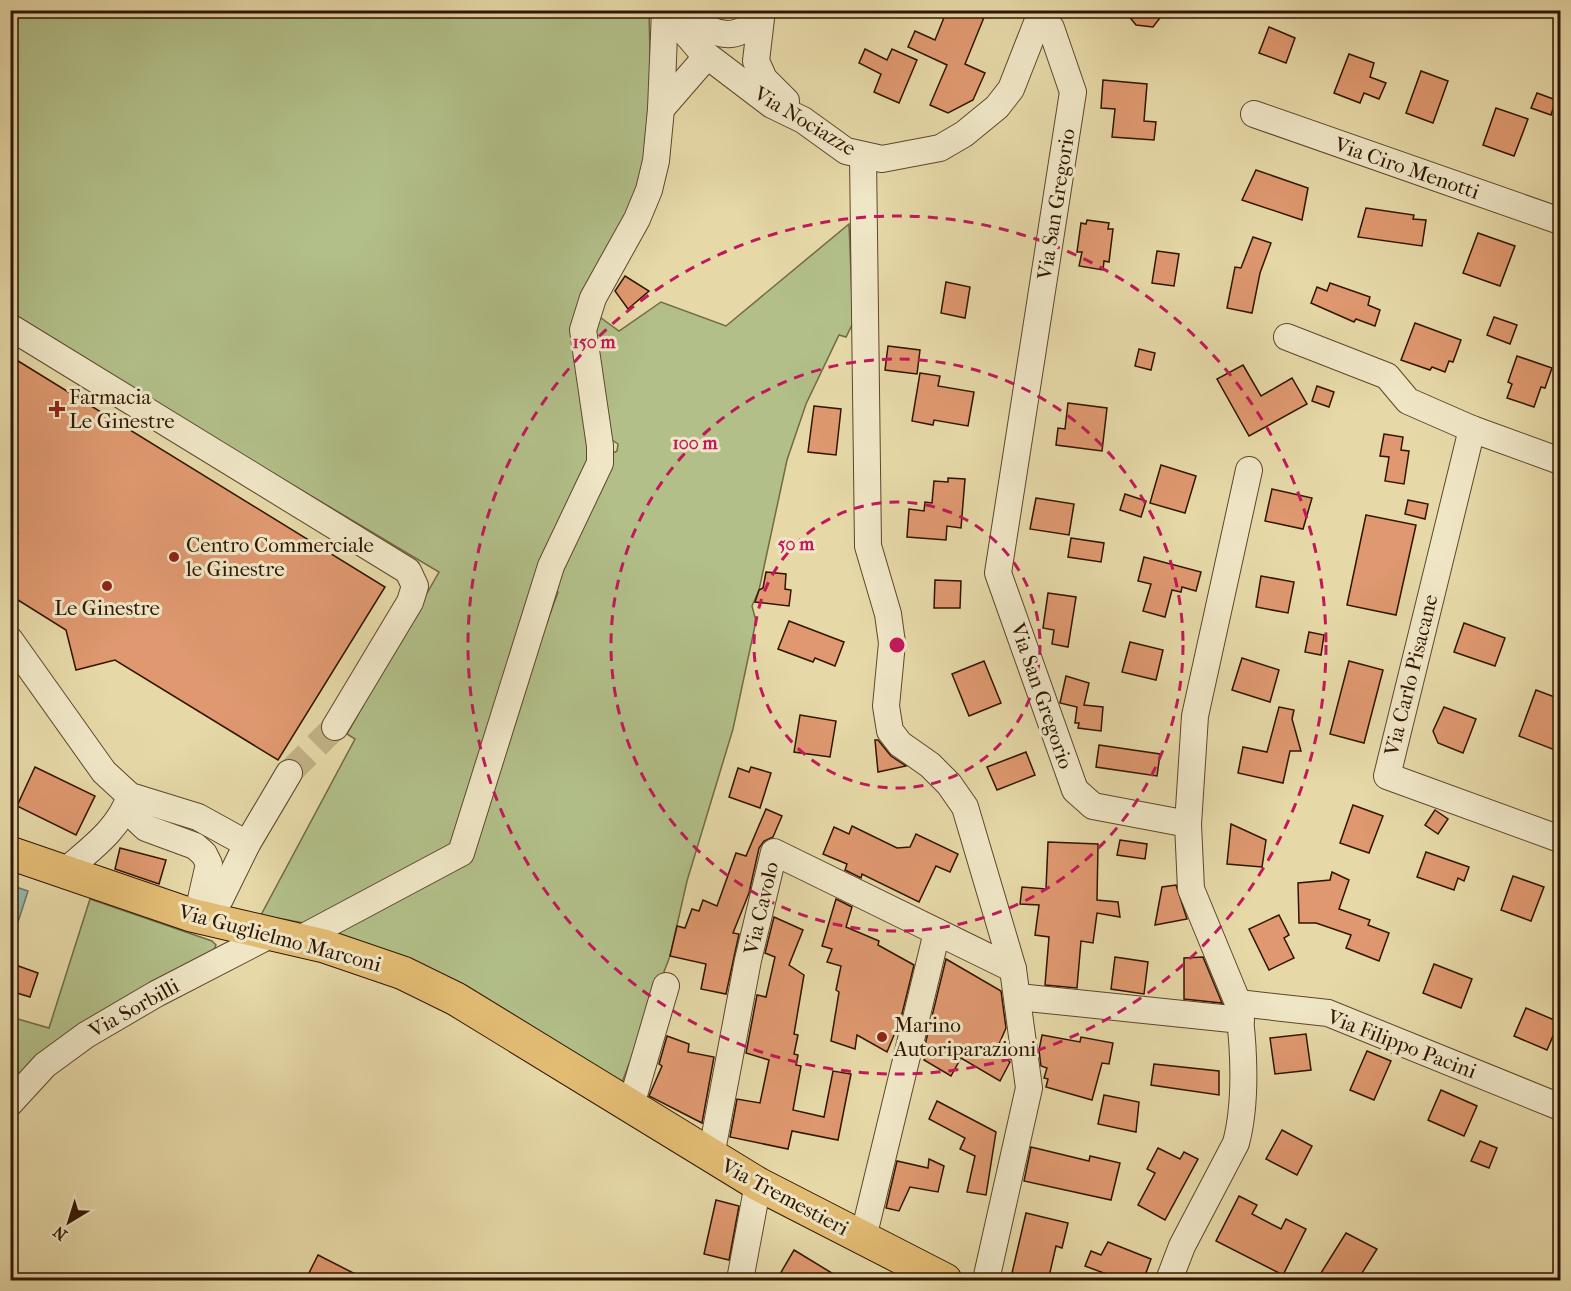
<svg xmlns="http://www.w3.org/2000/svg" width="1571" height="1291" font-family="'IM FELL French Canon',serif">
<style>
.green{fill:#b2bf89;stroke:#726a44;stroke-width:1.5}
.water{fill:#96b9ab;stroke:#6e7767;stroke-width:1.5}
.building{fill:#df986f;stroke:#311500;stroke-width:1.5}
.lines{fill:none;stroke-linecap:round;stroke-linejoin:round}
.minor-tunnel{stroke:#c2b186;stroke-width:26;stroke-dasharray:26 13;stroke-linecap:butt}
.minor-casing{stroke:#5e462a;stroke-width:28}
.major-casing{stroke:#311500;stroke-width:35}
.minor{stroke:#efe6c6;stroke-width:26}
.major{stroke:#e3bc74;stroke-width:33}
.ring{fill:none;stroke:#c2185b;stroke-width:3;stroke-dasharray:10 8}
.poi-dot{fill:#8f2418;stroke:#efe6c6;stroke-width:2}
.labels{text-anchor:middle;stroke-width:6;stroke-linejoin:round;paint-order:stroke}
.street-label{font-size:21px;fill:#311500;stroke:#efe6c6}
.poi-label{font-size:21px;fill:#311500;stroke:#efe6c6;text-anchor:start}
.centre{fill:#c2185b;stroke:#efe6c6;stroke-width:3}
.ring-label{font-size:18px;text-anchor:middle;font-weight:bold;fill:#c2185b;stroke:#efe6c6;stroke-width:6;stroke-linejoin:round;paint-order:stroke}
</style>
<rect width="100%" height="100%" fill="#e6d8a7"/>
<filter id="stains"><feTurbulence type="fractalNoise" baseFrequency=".00333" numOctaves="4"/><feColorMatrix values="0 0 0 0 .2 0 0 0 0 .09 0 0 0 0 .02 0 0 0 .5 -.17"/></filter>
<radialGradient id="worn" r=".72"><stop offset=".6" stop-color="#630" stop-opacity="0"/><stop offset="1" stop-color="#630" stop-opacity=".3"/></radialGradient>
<g class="green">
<polygon points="11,11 649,11 652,139 632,205 576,313 590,460 455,844 309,924 261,915 355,739 347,734 439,572 11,317"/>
<polygon points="849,224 853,323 846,337 839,335 806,404 787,460 759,590 752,606 756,621 733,729 687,881 670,956 621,1085 323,933 460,860 558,592 552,588 611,454 617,451 618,444 606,436 591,353 597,315 619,331 661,302 726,326"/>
<polygon points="90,899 212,941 216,945 213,952 11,1091 11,1017 49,1028"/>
</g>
<polygon class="water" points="13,886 28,891 18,922 11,920"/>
<g class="building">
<polygon points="947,10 987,10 965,64 985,73 973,100 948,113 930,105 947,65 908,47 915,31 935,40"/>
<polygon points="1124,10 1166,10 1153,27 1136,25"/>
<polygon points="1269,27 1295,38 1286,63 1259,53"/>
<polygon points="865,49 887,60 892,49 917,60 899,103 874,92 881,74 859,63"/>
<polygon points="1349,54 1374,63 1370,77 1386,83 1379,99 1364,93 1360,103 1334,93"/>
<polygon points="1421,71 1448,81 1433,123 1406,113"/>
<polygon points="1103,80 1147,84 1144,121 1156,122 1154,140 1112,137 1115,109 1101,108"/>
<polygon points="1537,93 1556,100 1551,115 1531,108"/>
<polygon points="1496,108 1528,119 1514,156 1483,145"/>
<polygon points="1256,170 1308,188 1302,220 1242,200"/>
<polygon points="1366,208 1414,215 1413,219 1426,220 1422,246 1358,237"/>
<polygon points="1087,220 1109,223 1108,229 1113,229 1109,262 1104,261 1103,270 1079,266 1082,252 1077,252 1081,223 1086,224"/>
<polygon points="1478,233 1515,246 1500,286 1463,273"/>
<polygon points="1253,237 1271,243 1260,273 1252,313 1227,308 1235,267 1241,268"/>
<polygon points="1157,251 1179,254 1174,286 1152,283"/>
<polygon points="625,276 649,291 628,309 615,291"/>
<polygon points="946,282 970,287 965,318 941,313"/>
<polygon points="1330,283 1370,297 1368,305 1380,310 1375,326 1356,319 1354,322 1311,303 1317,287 1327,291"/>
<polygon points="1494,317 1517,325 1510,344 1487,335"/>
<polygon points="1415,323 1461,340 1453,362 1449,361 1445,372 1432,367 1430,370 1401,360"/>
<polygon points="888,346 920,350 917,374 885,370"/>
<polygon points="1139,349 1155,353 1151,370 1135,366"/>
<polygon points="10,356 385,587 278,760 115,660 76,670 66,630 10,595 10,545 18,533 10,529"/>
<polygon points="1517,356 1552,368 1545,388 1541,387 1534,407 1507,398 1512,384 1508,382"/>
<polygon points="1243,365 1261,396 1292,378 1307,404 1249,436 1217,379"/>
<polygon points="920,373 940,376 938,386 974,392 968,426 934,420 933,425 912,421"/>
<polygon points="1317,386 1334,392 1329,407 1312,401"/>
<polygon points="1068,403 1107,408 1102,451 1056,445 1058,428 1065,429"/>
<polygon points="814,406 841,409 836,455 808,452"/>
<polygon points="1384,434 1403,437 1401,450 1409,451 1404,484 1385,481 1389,457 1380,456"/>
<polygon points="1161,465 1196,476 1185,513 1150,503"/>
<polygon points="948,478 965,479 961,528 947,526 946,540 907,537 909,509 924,511 925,502 932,503 934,481 948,482"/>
<polygon points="1272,489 1312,498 1303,529 1265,521"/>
<polygon points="1125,494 1146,501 1141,517 1120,510"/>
<polygon points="1036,498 1074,504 1069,535 1030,529"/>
<polygon points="1408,500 1428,504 1425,519 1405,514"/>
<polygon points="1366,515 1416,525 1396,615 1347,605"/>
<polygon points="1071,538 1104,543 1101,562 1068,557"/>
<polygon points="1144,557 1201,572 1196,591 1182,587 1181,592 1172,590 1165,617 1143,611 1151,584 1138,581"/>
<polygon points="766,572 786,574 785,589 791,590 789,606 755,602 759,590 763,588"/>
<polygon points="1261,576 1294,582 1288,613 1256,607"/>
<polygon points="935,580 961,581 960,608 934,608"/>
<polygon points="1048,593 1076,597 1068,647 1052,644 1054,630 1043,628"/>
<polygon points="789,621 844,642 835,666 815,658 813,662 778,649"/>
<polygon points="1464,623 1505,638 1495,666 1454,652"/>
<polygon points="1309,632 1324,635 1321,655 1305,652"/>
<polygon points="1130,642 1163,650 1156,680 1122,672"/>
<polygon points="1242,658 1279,670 1270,702 1232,690"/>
<polygon points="984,661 1001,703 969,716 952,674"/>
<polygon points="1349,661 1383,670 1364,743 1330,734"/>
<polygon points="1066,676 1089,683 1084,705 1103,707 1101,731 1078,728 1079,723 1075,723 1077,707 1060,703"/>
<polygon points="1536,690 1560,699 1560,752 1519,736"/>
<polygon points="1279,707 1294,710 1292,719 1301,751 1290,751 1283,783 1238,773 1243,747 1267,752"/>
<polygon points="1444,707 1476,719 1463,753 1438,743 1433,731"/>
<polygon points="800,715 836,721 830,757 794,752"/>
<polygon points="875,740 878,740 891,756 906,766 878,772"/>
<polygon points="1099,745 1160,754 1157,776 1096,767"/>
<polygon points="1026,752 1035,775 997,790 987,767"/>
<polygon points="35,767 95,796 76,835 17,806"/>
<polygon points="751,767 771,773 760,808 729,797 738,768 749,772"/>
<polygon points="1353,805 1383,816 1369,853 1340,843"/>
<polygon points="766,809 782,816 773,837 764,841 759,848 749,893 733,933 739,934 726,994 701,989 706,964 670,956 677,926 685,928 692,909 699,911 703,900 717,906 736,853 746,856"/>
<polygon points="1435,810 1448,819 1438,834 1425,825"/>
<polygon points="1231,824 1266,840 1262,867 1227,864"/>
<polygon points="852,826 897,848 910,847 916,834 958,854 950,872 936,866 919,902 862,874 861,878 845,870 847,864 823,854 834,827 849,834"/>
<polygon points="1120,840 1147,844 1145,859 1117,855"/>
<polygon points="1048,842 1098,844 1097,900 1118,902 1120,917 1097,913 1093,943 1081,941 1077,988 1045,985 1049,937 1035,935 1039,905 1020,904 1022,887 1046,889"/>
<polygon points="120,848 166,860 159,884 115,869"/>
<polygon points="1426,852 1469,867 1464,881 1458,878 1454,890 1417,877"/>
<polygon points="1332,872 1349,880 1339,909 1370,920 1368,925 1389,933 1379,961 1346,948 1351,935 1316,923 1299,923 1298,883 1330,880"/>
<polygon points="1513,876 1544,887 1531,921 1501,910"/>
<polygon points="1176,885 1187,919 1155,925 1162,887"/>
<polygon points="836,899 852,907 846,927 879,941 878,945 914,965 901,1018 887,1052 857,1035 855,1049 831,1041 839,992 836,990 841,966 827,962 832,949 822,946"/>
<polygon points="1279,915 1289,935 1284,938 1294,958 1269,970 1249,929"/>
<polygon points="774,917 803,930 789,965 804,975 794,1034 798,1035 794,1054 798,1055 796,1065 801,1066 793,1110 824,1117 833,1071 851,1074 838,1140 792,1131 788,1149 730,1137 737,1099 760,1103 769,1060 746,1053 757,995 766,997 775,957 765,953"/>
<polygon points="1115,957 1148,962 1144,994 1111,989"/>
<polygon points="1203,957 1222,1003 1184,999 1184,958"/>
<polygon points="946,959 1001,991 1006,1028 996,1051 1010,1062 1000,1081 961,1058 951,1076 924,1060 929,1052 924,1049"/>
<polygon points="10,963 38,973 30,997 10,991"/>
<polygon points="1434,964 1472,979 1461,1008 1423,993"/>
<polygon points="1526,1008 1559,1022 1547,1050 1514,1036"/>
<polygon points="1306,1034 1311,1070 1275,1074 1270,1038"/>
<polygon points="1042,1035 1080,1042 1081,1037 1113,1043 1109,1064 1102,1063 1092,1100 1046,1087 1048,1079 1044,1078 1047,1068 1041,1066 1039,1050"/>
<polygon points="667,1036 689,1044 688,1052 714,1057 702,1123 649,1096 662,1066 659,1064"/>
<polygon points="1367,1051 1391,1061 1374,1100 1350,1090"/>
<polygon points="1154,1064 1219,1071 1219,1095 1151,1085"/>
<polygon points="1441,1090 1477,1106 1464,1136 1428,1120"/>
<polygon points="1104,1095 1139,1102 1136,1132 1098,1124"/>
<polygon points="937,1101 996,1132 986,1195 967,1192 975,1156 960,1149 965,1138 929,1119"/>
<polygon points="1282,1130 1312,1146 1297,1175 1266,1159"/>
<polygon points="1480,1141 1497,1148 1489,1168 1471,1161"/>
<polygon points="1031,1147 1089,1161 1090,1156 1120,1163 1111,1200 1024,1181"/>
<polygon points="1158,1148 1180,1159 1184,1152 1198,1159 1165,1220 1138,1205 1155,1173 1147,1169"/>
<polygon points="929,1159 944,1166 938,1192 910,1187 899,1211 886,1208 897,1161 928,1168"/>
<polygon points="1239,1196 1257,1205 1252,1214 1281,1229 1286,1219 1306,1229 1283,1275 1216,1241"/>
<polygon points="716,1200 739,1206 729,1260 704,1254"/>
<polygon points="1026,1213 1068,1223 1062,1248 1056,1246 1048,1281 1022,1281 1023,1276 1012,1273"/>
<polygon points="1346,1233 1377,1249 1357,1281 1316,1281"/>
<polygon points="1108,1242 1151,1259 1143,1281 1107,1281 1109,1275 1085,1266 1091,1251 1101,1255"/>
<polygon points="794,1250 845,1281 776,1281"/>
<polygon points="318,1255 369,1281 305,1281"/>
</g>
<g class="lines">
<polyline class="minor-tunnel" points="289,773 335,727"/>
<defs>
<g id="minor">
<polyline points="666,10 701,51 772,105 803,120 846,151 882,159 940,148 964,134 997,107 1011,89 1042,10"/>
<path d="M686,10C699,25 721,41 741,31C748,28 754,20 760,15"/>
<polyline points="762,10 756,61 764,79 786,101"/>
<path d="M1041,13L1051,28L1073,92L998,573L1075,790L1093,806L1188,824L1191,889L1238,1003C1244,1045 1247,1102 1236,1143L1182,1246L1169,1280"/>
<polyline points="661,109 707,56"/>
<polyline points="1254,114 1560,221"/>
<polyline points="863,156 868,546 888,614 892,643 886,706 890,731 900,744 930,765 949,784 965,807 1013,969 1029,1088 986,1280"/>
<polyline points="10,327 408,571 415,586 410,602 335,727"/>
<polyline points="1287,337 1387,376 1408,401 1472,429 1560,461"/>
<polyline points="1472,429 1387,776 1560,839"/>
<polyline points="10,640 104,772 130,796 198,817 247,844"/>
<polyline points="126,809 146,828 195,846 204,854 209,864 201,899 201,918"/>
<polyline points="1188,824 1195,716 1249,470"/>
<path d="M63,873C89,850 119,830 130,796"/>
<polyline points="201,918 220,899 247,844 289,773"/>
<polyline points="298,940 461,853 551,566 600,463 600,446 583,330 593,298 637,219 649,190 656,161 661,109 665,10"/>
<polyline points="1018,997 1241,1020"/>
<polyline points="1238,1003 1328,1013 1560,1107"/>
<polyline points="10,1103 45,1065 86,1035 156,994 272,934"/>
<polyline points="631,1105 666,986"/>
<polyline points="711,1156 748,960 774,852 1013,969"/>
<polyline points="863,1238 937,932"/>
<polyline points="740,1280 758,1184"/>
</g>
<polyline id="major" points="10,853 191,915 324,946 403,973 456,999 758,1184 945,1280"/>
</defs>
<use href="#minor" class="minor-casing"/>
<use href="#major" class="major-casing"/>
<use href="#minor" class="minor"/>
<use href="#major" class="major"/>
</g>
<g class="ring">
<circle cx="897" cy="645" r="143"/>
<circle cx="897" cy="645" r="286"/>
<circle cx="897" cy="645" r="429"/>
</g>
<g class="poi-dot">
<path d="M54 400h6v6h6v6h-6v6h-6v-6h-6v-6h6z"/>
<circle cx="174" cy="557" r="6"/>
<circle cx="107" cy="586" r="6"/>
<circle cx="882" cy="1037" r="6"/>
</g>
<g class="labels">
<g class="street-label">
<text transform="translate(805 121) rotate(31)" y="7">Via Nociazze</text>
<text transform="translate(1407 168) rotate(19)" y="7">Via Ciro Menotti</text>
<text transform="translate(1056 204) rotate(-81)" y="7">Via San Gregorio</text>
<text transform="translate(1411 675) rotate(-76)" y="7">Via Carlo Pisacane</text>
<text transform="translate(1042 696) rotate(71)" y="7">Via San Gregorio</text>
<text transform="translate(761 908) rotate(-77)" y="7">Via Cavolo</text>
<text transform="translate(280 938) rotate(15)" y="7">Via Guglielmo Marconi</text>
<text transform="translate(134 1008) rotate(-29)" y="7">Via Sorbilli</text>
<text transform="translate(1402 1044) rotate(21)" y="7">Via Filippo Pacini</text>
<text transform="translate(785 1197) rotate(28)" y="7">Via Tremestieri</text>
</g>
<g class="poi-label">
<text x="69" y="404">Farmacia<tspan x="69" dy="24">Le Ginestre</tspan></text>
<text x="186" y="552">Centro Commerciale<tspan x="186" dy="24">le Ginestre</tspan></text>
<text x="107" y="615" text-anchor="middle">Le Ginestre</text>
<text x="894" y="1032">Marino<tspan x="894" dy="24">Autoriparazioni</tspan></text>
</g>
</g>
<circle cx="897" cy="645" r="9" class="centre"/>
<g class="ring-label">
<text x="594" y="348">150 m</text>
<text x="695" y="449">100 m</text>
<text x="796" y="550">50 m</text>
</g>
<rect width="1571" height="1291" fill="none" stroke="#e6d8a7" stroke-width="36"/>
<rect x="12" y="12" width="1547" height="1267" fill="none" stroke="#311500" stroke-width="3"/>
<rect x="18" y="18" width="1535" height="1255" fill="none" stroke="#311500" stroke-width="1.5"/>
<g transform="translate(69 1222) rotate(218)" stroke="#efe6c6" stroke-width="4.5" paint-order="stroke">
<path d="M0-4.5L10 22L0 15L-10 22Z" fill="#311500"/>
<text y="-9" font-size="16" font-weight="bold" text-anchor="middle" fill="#311500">N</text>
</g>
<rect width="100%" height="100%" filter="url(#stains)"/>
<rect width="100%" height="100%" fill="url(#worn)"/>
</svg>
